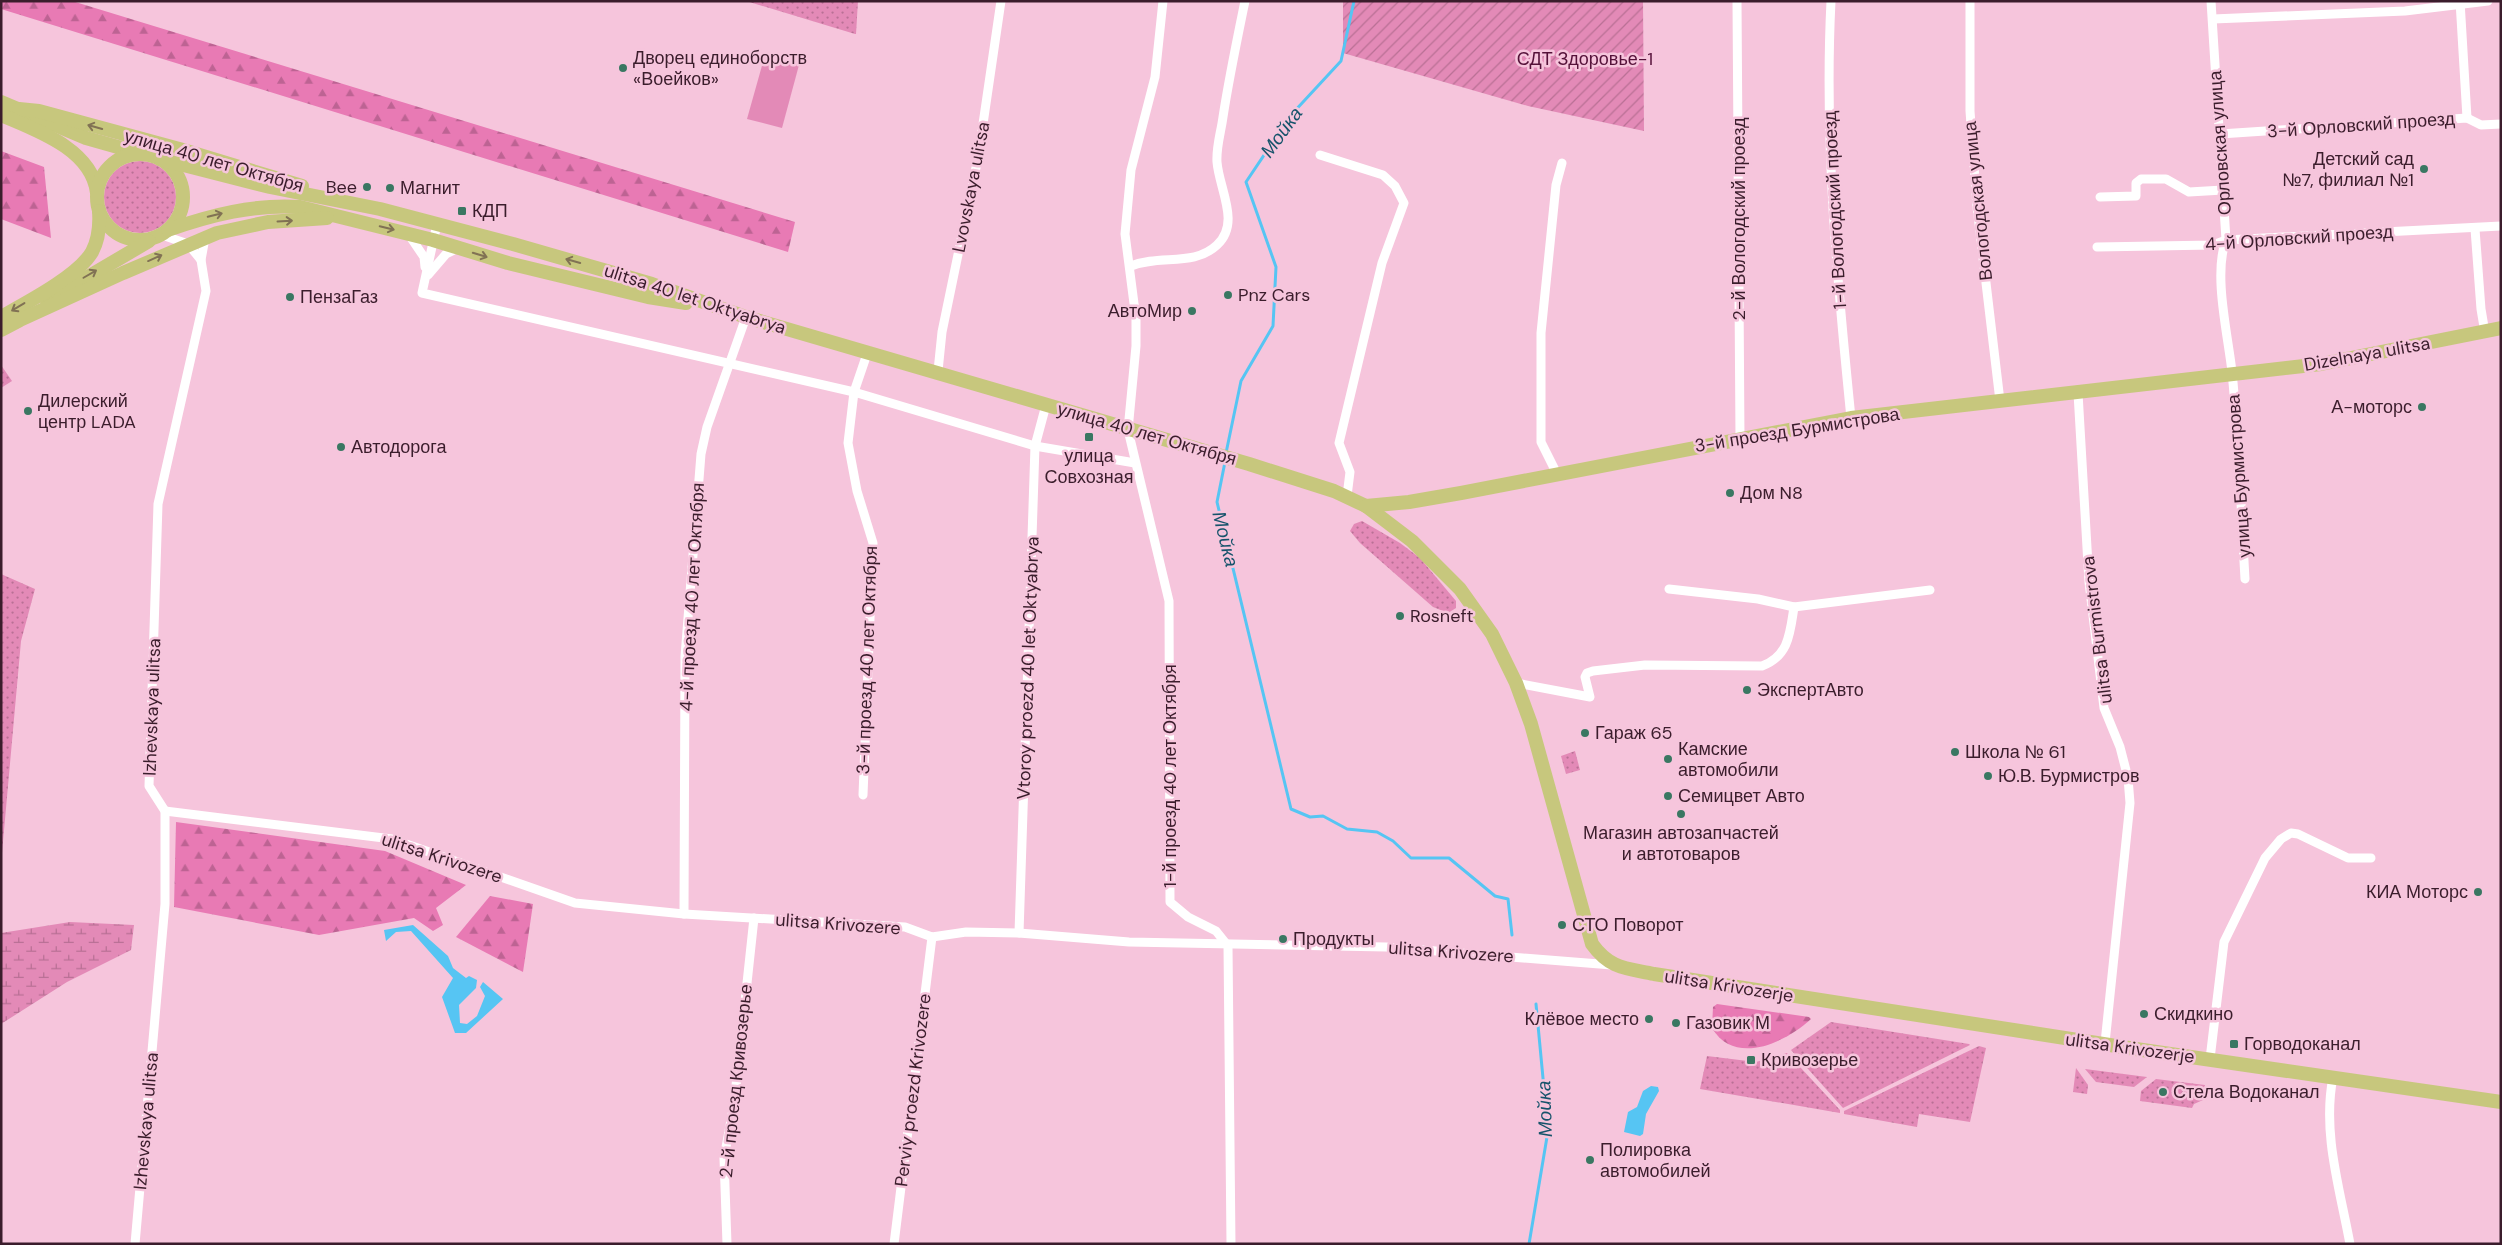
<svg xmlns="http://www.w3.org/2000/svg" width="2502" height="1245" font-family="'DM Sans',sans-serif">
<style>
.grass{fill:url(#grass-dots)}
.forest{fill:url(#forest-firs)}
.wetland{fill:url(#wetland-marsh)}
.garden{fill:url(#garden-furrows)}
.pitch{fill:#e38ab7}
.water{fill:#56c5f3}
.lines{fill:none;stroke-linecap:round;stroke-linejoin:round}
.stream{stroke:#56c5f3;stroke-width:3}
.minor{stroke:#fff;stroke-width:9}
.primary{stroke:#c7c77d;stroke-width:14}
.oneway{stroke:#817254}
.poi-dot{fill:#3a7762;stroke:#f6c5dc;stroke-width:2}
.labels{text-anchor:middle;stroke-width:5;stroke-linejoin:round;paint-order:stroke}
.poi-label{font-size:18px;fill:#3b1d2c;stroke:#f6c5dc;text-anchor:start}
.park-label{font-size:18px;fill:#551139;stroke:#f6c5dc}
.street-label{font-size:18px;fill:#3b1d2c;stroke:#f6c5dc}
.water-label{font-size:19px;font-style:italic;fill:#16536b;stroke:#f6c5dc}
</style>
<defs>
<pattern id="grass-dots" width="8" height="8" patternUnits="userSpaceOnUse" patternTransform="scale(1.25)"><rect width="8" height="8" fill="#e38ab7"/><path d="M2 2h.1M6 6h.1" fill="none" stroke="#b97095" stroke-width="1.8" stroke-linecap="round"/></pattern>
<pattern id="forest-firs" width="22" height="20" patternUnits="userSpaceOnUse" patternTransform="scale(1.25)"><rect width="22" height="20" fill="#e87ab4"/><path d="M5 1l3.5 6h-7zM16 11l3.5 6h-7z" fill="#bd6393"/></pattern>
<pattern id="wetland-marsh" width="20" height="14" patternUnits="userSpaceOnUse" patternTransform="scale(1.25)"><rect width="20" height="14" fill="#e38ab7"/><path d="M1 5h8M5 5V1M11 12h8M15 12V8" fill="none" stroke="#b97095"/></pattern>
<pattern id="garden-furrows" width="10" height="10" patternUnits="userSpaceOnUse" patternTransform="scale(1.25)"><rect width="10" height="10" fill="#e38ab7"/><path d="M-1 1l2-2M0 10L10 0M9 11l2-2" fill="none" stroke="#b97095"/></pattern>
</defs>
<rect width="100%" height="100%" fill="#f6c5dc"/>
<g class="grass">
<polygon points="746,1 858,1 856,34 855,34"/>
<circle cx="140" cy="197" r="36"/>
<polygon points="1,365 12,381 1,388"/>
<polygon points="1362,521 1400,543 1420,558 1456,601 1456,608 1448,613 1433,607 1360,543 1350,531 1354,524"/>
<polygon points="1,574 35,589 21,641 1,864"/>
<polygon points="1575,751 1580,770 1566,774 1561,756"/>
<polygon points="1831,1022 1969,1044 1970,1045 1843,1108 1791,1050"/>
<polygon points="1979,1046 1986,1048 1970,1122 1919,1114 1917,1127 1844,1114 1844,1111"/>
<polygon points="1787,1053 1840,1110 1840,1113 1700,1089 1707,1056 1756,1062"/>
<polygon points="2076,1068 2088,1085 2087,1094 2073,1092"/>
<polygon points="2085,1069 2147,1077 2134,1087 2096,1082"/>
<polygon points="2156,1079 2205,1085 2203,1100 2194,1104 2192,1108 2140,1101 2141,1091"/>
</g>
<g class="forest">
<polygon points="1,1 72,1 795,222 788,252 1,9"/>
<polygon points="1,151 44,167 51,238 1,219"/>
<polygon points="176,822 385,851 466,885 436,908 443,925 433,931 414,918 319,935 174,907"/>
<polygon points="490,896 533,904 523,972 456,937"/>
<path d="M1717,1004L1809,1017L1811,1019C1786,1042 1735,1067 1712,1028L1713,1007Z"/>
</g>
<polygon class="wetland" points="70,922 134,925 131,950 67,982 1,1024 1,933"/>
<polygon class="garden" points="1343,1 1643,1 1644,131 1528,106 1343,53"/>
<polygon class="pitch" points="765,55 799,65 782,128 747,119"/>
<g class="water">
<polygon points="413,925 448,956 453,968 466,978 469,976 477,980 476,988 459,1005 460,1023 467,1024 477,1016 485,996 480,987 483,982 503,999 466,1033 455,1033 442,997 453,978 411,931 396,932 386,941 384,930"/>
<polygon points="1651,1086 1658,1087 1659,1091 1646,1114 1643,1134 1640,1136 1624,1132 1628,1112 1637,1107 1643,1091"/>
</g>
<g class="lines">
<g class="stream">
<polyline points="1226,453 1241,381 1273,326 1276,267 1246,182 1291,115 1341,61 1354,1"/>
<polyline points="1225,462 1217,502 1291,809 1310,817 1323,816 1347,829 1377,832 1393,841 1411,858 1449,858 1495,896 1508,899 1512,935"/>
<polyline points="1529,1244 1548,1131 1536,1004"/>
</g>
<g class="minor">
<polyline points="1163,1 1155,77 1131,170 1125,234 1136,319 1136,346 1128,430 1169,601 1170,902 1188,917 1216,931 1228,946 1231,1244"/>
<polyline points="1737,1 1740,438"/>
<path d="M1831,1C1824,141 1837,279 1851,418"/>
<polyline points="1970,1 1970,111 1977,207 2000,401"/>
<path d="M2211,1L2226,240C2213,274 2228,335 2232,372C2239,441 2241,510 2245,579"/>
<polyline points="2460,1 2467,118"/>
<polyline points="2213,19 2405,11 2488,1"/>
<polyline points="2220,134 2467,118 2481,125 2501,124"/>
<polyline points="1320,155 1383,175 1395,186 1404,203 1382,263 1339,443 1350,472 1347,496"/>
<polyline points="2100,197 2136,196 2136,183 2141,179 2166,179 2189,192 2223,190"/>
<polyline points="437,224 422,293 854,392 1035,446 1135,463"/>
<polyline points="2475,229 2481,309 2485,333"/>
<polyline points="162,235 188,244 201,260"/>
<polyline points="409,235 424,257 425,267"/>
<polyline points="2097,247 2213,245 2226,240 2501,226"/>
<path d="M1131,266C1160,254 1194,267 1217,245C1241,223 1219,189 1217,162C1216,147 1221,132 1223,117C1229,78 1237,40 1245,1"/>
<polyline points="428,275 446,254 458,248"/>
<polyline points="938,371 942,332 978,158 1001,1"/>
<polyline points="2078,393 2089,582 2104,708 2120,747 2128,778 2130,803 2105,1043"/>
<polyline points="1557,474 1541,442 1541,333 1556,185 1562,163"/>
<polyline points="1669,589 1758,599 1794,607 1930,590"/>
<path d="M1516,683L1590,697L1585,677L1587,673L1593,671L1645,665L1762,666C1789,656 1790,633 1794,607"/>
<polyline points="863,795 873,543 857,491 848,443 854,392 868,351"/>
<polyline points="165,811 392,839 575,903 684,914 905,927 932,937 966,932 1019,933 1129,942 1386,947 1612,965"/>
<polyline points="684,914 685,656 701,454 707,427 746,317"/>
<polyline points="1019,933 1035,446 1046,405"/>
<polyline points="2210,1059 2224,942 2265,858 2281,839 2291,833 2298,834 2348,858 2371,858"/>
<path d="M2333,1077C2322,1133 2340,1189 2350,1244"/>
<polyline points="135,1244 165,904 165,811 149,786 158,504 206,291 201,260 205,238"/>
<polyline points="727,1244 724,1158 734,1104 754,918"/>
<polyline points="894,1244 932,937"/>
</g>
<g class="primary">
<polyline points="1,102 86,138 139,153"/>
<polyline points="19,109 39,111 183,150 302,186"/>
<path d="M1,115C36,130 92,149 97,193"/>
<circle cx="140" cy="197" r="43"/>
<path d="M160,159L270,187L380,209L513,244L652,284L746,317L1249,464L1334,491L1366,506L1412,541L1460,589L1492,634L1516,683L1531,724L1592,944C1610,969 1626,968 1654,974L2129,1048L2501,1102"/>
<path d="M168,230C211,215 254,204 300,207L433,240L508,263L648,297L686,303"/>
<polyline points="47,301 149,241"/>
<path d="M1,317C26,303 78,276 92,252C99,239 100,225 99,211"/>
<polyline points="1,330 20,320 123,273 217,233 268,222 327,218"/>
<polyline points="1366,506 1409,502 1461,493 1851,418 2321,364 2501,328"/>
</g>
</g>
<defs><path id="oneway-shaft" d="M-6 0H5M1.5-3L5.5 0L1.5 3" fill="none" stroke-width="1.6" stroke-linecap="round" stroke-linejoin="round" transform="scale(1.25)"/></defs>
<g class="oneway">
<use href="#oneway-shaft" transform="translate(95 127) rotate(-164)"/>
<use href="#oneway-shaft" transform="translate(215 215) rotate(-14)"/>
<use href="#oneway-shaft" transform="translate(285 221) rotate(-3)"/>
<use href="#oneway-shaft" transform="translate(387 228) rotate(14)"/>
<use href="#oneway-shaft" transform="translate(480 255) rotate(17)"/>
<use href="#oneway-shaft" transform="translate(155 258) rotate(-24)"/>
<use href="#oneway-shaft" transform="translate(573 261) rotate(-164)"/>
<use href="#oneway-shaft" transform="translate(90 274) rotate(-30)"/>
<use href="#oneway-shaft" transform="translate(18 307) rotate(149)"/>
</g>
<g class="poi-dot">
<circle cx="623" cy="68" r="5"/>
<circle cx="2424" cy="169" r="5"/>
<circle cx="367" cy="187" r="5"/>
<circle cx="390" cy="188" r="5"/>
<rect x="457" y="206" width="10" height="10" rx="2.5"/>
<circle cx="1228" cy="295" r="5"/>
<circle cx="290" cy="297" r="5"/>
<circle cx="1192" cy="311" r="5"/>
<circle cx="2422" cy="407" r="5"/>
<circle cx="28" cy="411" r="5"/>
<rect x="1084" y="432" width="10" height="10" rx="2.5"/>
<circle cx="341" cy="447" r="5"/>
<circle cx="1730" cy="493" r="5"/>
<circle cx="1400" cy="616" r="5"/>
<circle cx="1747" cy="690" r="5"/>
<circle cx="1585" cy="733" r="5"/>
<circle cx="1955" cy="752" r="5"/>
<circle cx="1668" cy="759" r="5"/>
<circle cx="1988" cy="776" r="5"/>
<circle cx="1668" cy="796" r="5"/>
<circle cx="1681" cy="814" r="5"/>
<circle cx="2478" cy="892" r="5"/>
<circle cx="1562" cy="925" r="5"/>
<circle cx="1283" cy="939" r="5"/>
<circle cx="2144" cy="1014" r="5"/>
<circle cx="1649" cy="1019" r="5"/>
<circle cx="1676" cy="1023" r="5"/>
<rect x="2229" y="1039" width="10" height="10" rx="2.5"/>
<rect x="1746" y="1055" width="10" height="10" rx="2.5"/>
<circle cx="2163" cy="1092" r="5"/>
<circle cx="1590" cy="1160" r="5"/>
</g>
<g class="labels">
<g class="poi-label">
<text x="633" y="64">Дворец единоборств<tspan x="633" dy="21">«Воейков»</tspan></text>
<text x="2414" y="165" text-anchor="end">Детский сад<tspan x="2414" dy="21">№7, филиал №1</tspan></text>
<text x="357" y="193" text-anchor="end">Bee</text>
<text x="400" y="194">Магнит</text>
<text x="472" y="217">КДП</text>
<text x="1238" y="301">Pnz Cars</text>
<text x="300" y="303">ПензаГаз</text>
<text x="1182" y="317" text-anchor="end">АвтоМир</text>
<text x="38" y="407">Дилерский<tspan x="38" dy="21">центр LADA</tspan></text>
<text x="2412" y="413" text-anchor="end">А-моторс</text>
<text x="351" y="453">Автодорога</text>
<text x="1089" y="462" text-anchor="middle">улица<tspan x="1089" dy="21">Совхозная</tspan></text>
<text x="1740" y="499">Дом N8</text>
<text x="1410" y="622">Rosneft</text>
<text x="1757" y="696">ЭкспертАвто</text>
<text x="1595" y="739">Гараж 65</text>
<text x="1678" y="755">Камские<tspan x="1678" dy="21">автомобили</tspan></text>
<text x="1965" y="758">Школа № 61</text>
<text x="1998" y="782">Ю.В. Бурмистров</text>
<text x="1678" y="802">Семицвет Авто</text>
<text x="1681" y="839" text-anchor="middle">Магазин автозапчастей<tspan x="1681" dy="21">и автотоваров</tspan></text>
<text x="2468" y="898" text-anchor="end">КИА Моторс</text>
<text x="1572" y="931">СТО Поворот</text>
<text x="1293" y="945">Продукты</text>
<text x="2154" y="1020">Скидкино</text>
<text x="1639" y="1025" text-anchor="end">Клёвое место</text>
<text x="1686" y="1029">Газовик М</text>
<text x="2244" y="1050">Горводоканал</text>
<text x="1761" y="1066">Кривозерье</text>
<text x="2173" y="1098">Стела Водоканал</text>
<text x="1600" y="1156">Полировка<tspan x="1600" dy="21">автомобилей</tspan></text>
</g>
<g class="park-label">
<text x="1585" y="65">СДТ Здоровье-1</text>
</g>
<g class="street-label">
<text transform="translate(2361 125) rotate(-4)" y="6">3-й Орловский проезд</text>
<text transform="translate(2220 143) rotate(-94)" y="6">Орловская улица</text>
<text transform="translate(214 161) rotate(16)" y="6">улица 40 лет Октября</text>
<text transform="translate(971 187) rotate(-79)" y="6">Lvovskaya ulitsa</text>
<text transform="translate(1978 201) rotate(-96)" y="6">Вологодская улица</text>
<text transform="translate(1835 210) rotate(-93)" y="6">1-й Вологодский проезд</text>
<text transform="translate(1739 219) rotate(-90)" y="6">2-й Вологодский проезд</text>
<text transform="translate(2299 238) rotate(-4)" y="6">4-й Орловский проезд</text>
<text transform="translate(695 299) rotate(18)" y="6">ulitsa 40 let Oktyabrya</text>
<text transform="translate(2367 354) rotate(-10)" y="6">Dizelnaya ulitsa</text>
<text transform="translate(1797 430) rotate(-9)" y="6">3-й проезд Бурмистрова</text>
<text transform="translate(1147 434) rotate(16)" y="6">улица 40 лет Октября</text>
<text transform="translate(2239 476) rotate(-94)" y="6">улица Бурмистрова</text>
<text transform="translate(692 597) rotate(-87)" y="6">4-й проезд 40 лет Октября</text>
<text transform="translate(2097 630) rotate(-97)" y="6">ulitsa Burmistrova</text>
<text transform="translate(867 660) rotate(-88)" y="6">3-й проезд 40 лет Октября</text>
<text transform="translate(1028 668) rotate(-88)" y="6">Vtoroy proezd 40 let Oktyabrya</text>
<text transform="translate(152 707) rotate(-88)" y="6">Izhevskaya ulitsa</text>
<text transform="translate(1170 776) rotate(-90)" y="6">1-й проезд 40 лет Октября</text>
<text transform="translate(442 858) rotate(18)" y="6">ulitsa Krivozere</text>
<text transform="translate(838 924) rotate(4)" y="6">ulitsa Krivozere</text>
<text transform="translate(1451 952) rotate(4)" y="6">ulitsa Krivozere</text>
<text transform="translate(1729 986) rotate(9)" y="6">ulitsa Krivozerje</text>
<text transform="translate(2130 1048) rotate(8)" y="6">ulitsa Krivozerje</text>
<text transform="translate(736 1081) rotate(-84)" y="6">2-й проезд Кривозерье</text>
<text transform="translate(913 1090) rotate(-83)" y="6">Perviy proezd Krivozere</text>
<text transform="translate(146 1121) rotate(-85)" y="6">Izhevskaya ulitsa</text>
</g>
<g class="water-label">
<text transform="translate(1281 132) rotate(-54)" y="7">Мойка</text>
<text transform="translate(1226 539) rotate(76)" y="7">Мойка</text>
<text transform="translate(1544 1109) rotate(-92)" y="7">Мойка</text>
</g>
</g>
<rect width="2502" height="1245" fill="none" stroke="#3b1d2c" stroke-width="5"/>
</svg>
